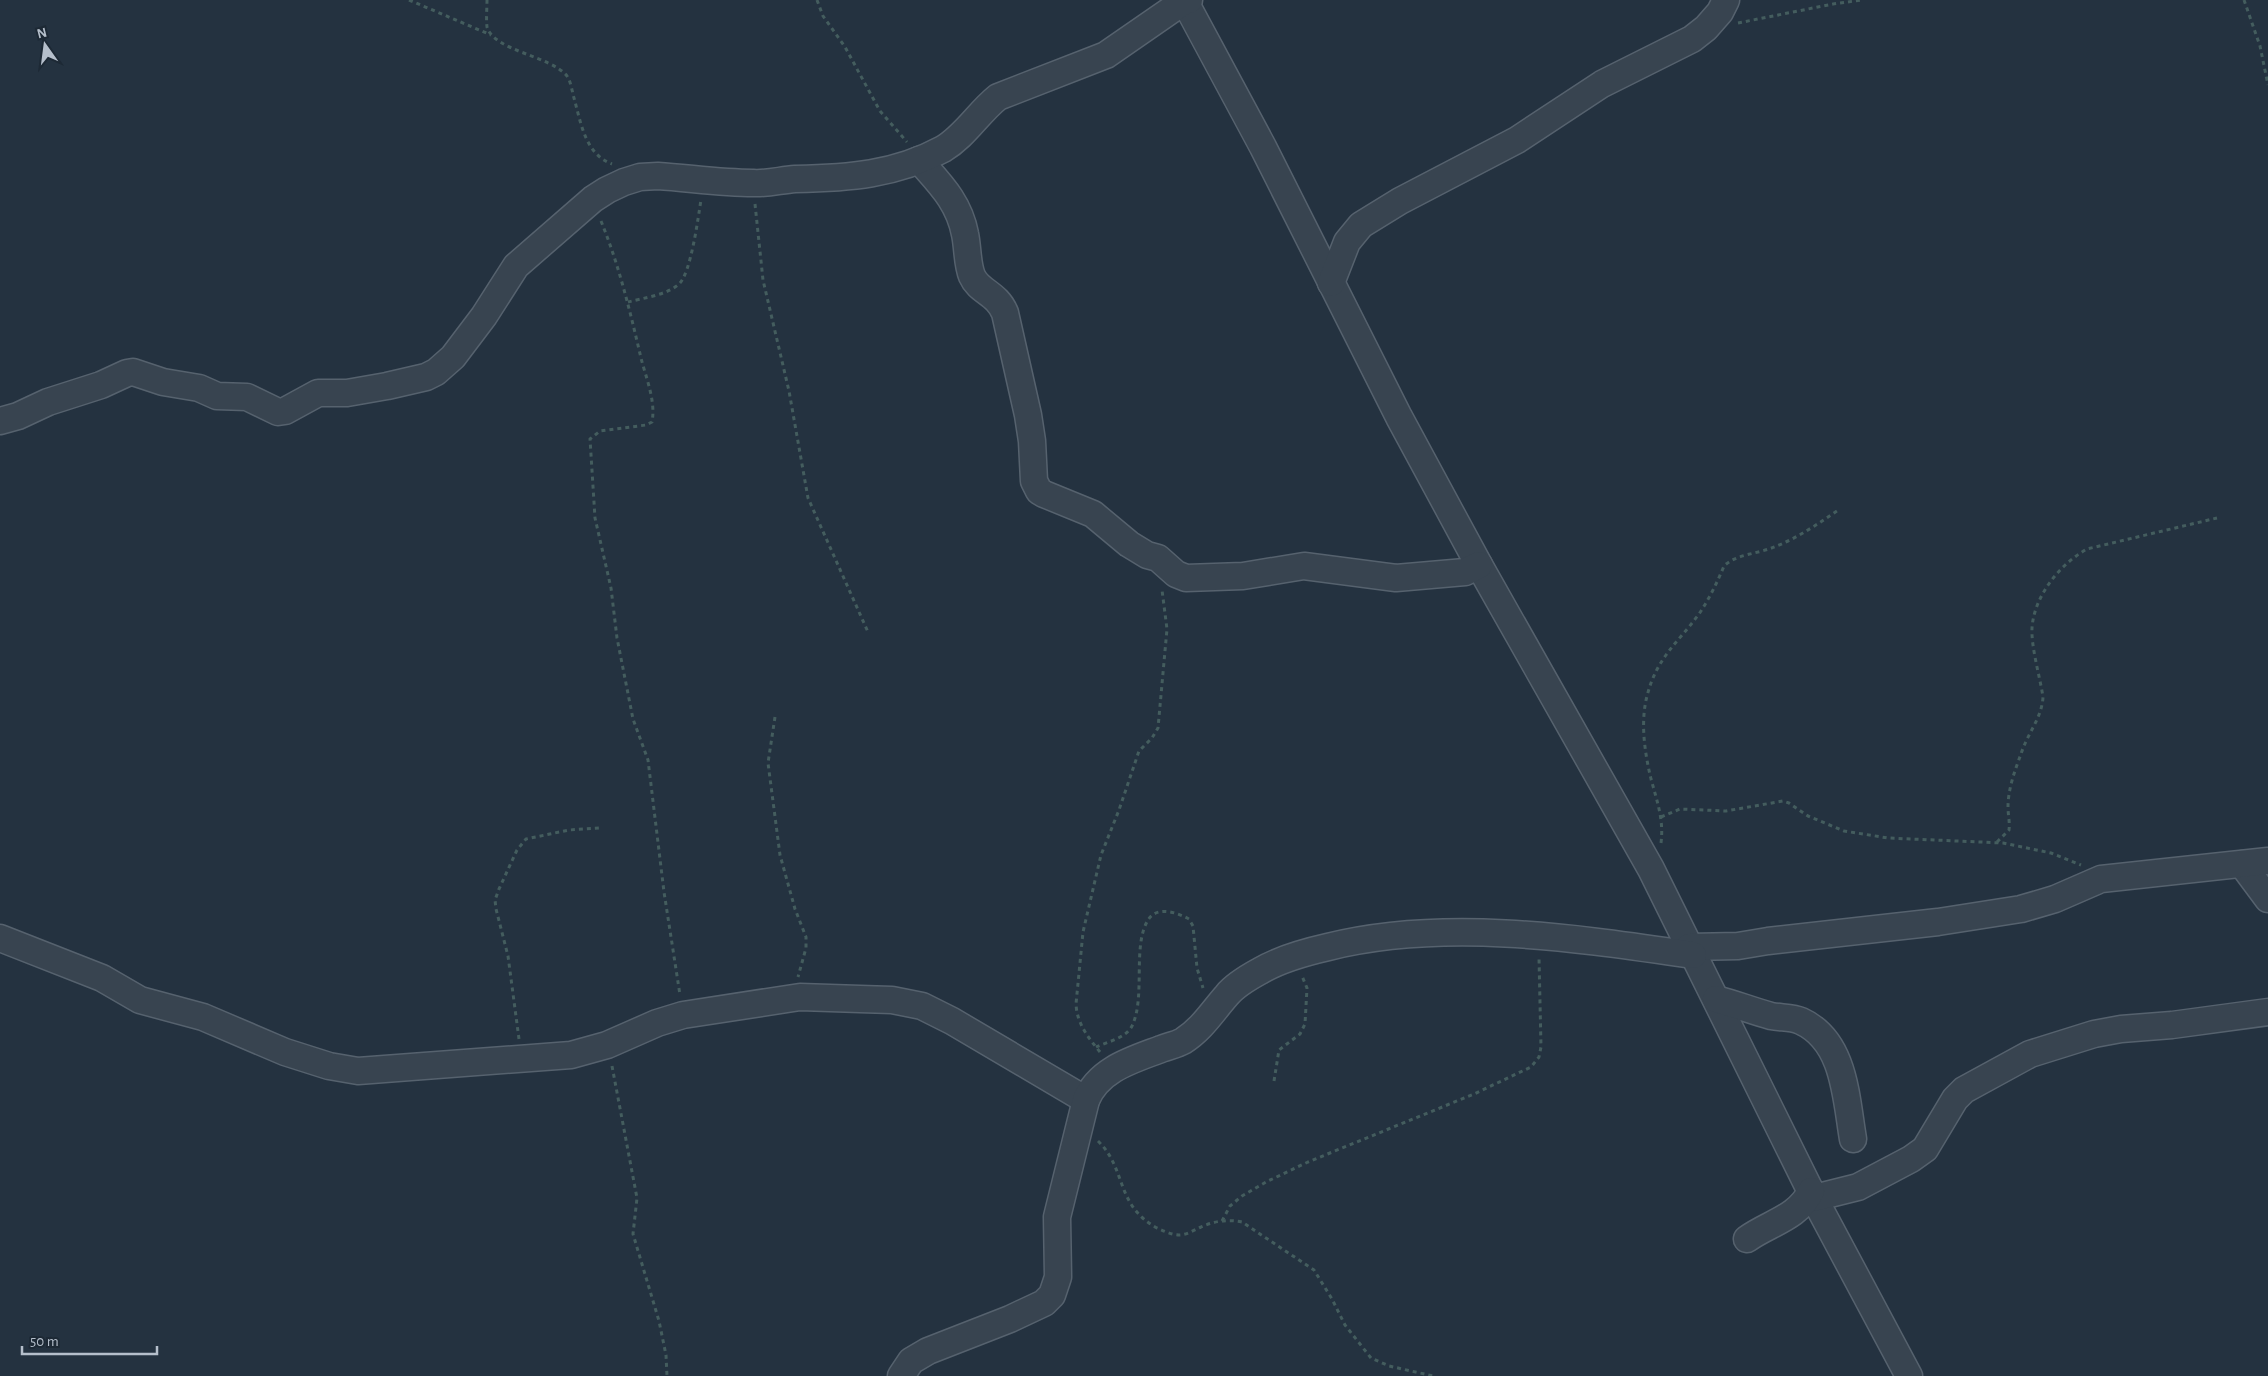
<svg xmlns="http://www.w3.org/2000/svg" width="2268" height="1376" font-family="'Alegreya Sans',sans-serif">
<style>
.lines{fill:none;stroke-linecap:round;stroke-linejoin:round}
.minor-casing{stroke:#56626e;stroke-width:29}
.path{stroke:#445d5e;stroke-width:3;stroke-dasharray:4 4;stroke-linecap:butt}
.minor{stroke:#384450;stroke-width:26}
</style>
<rect width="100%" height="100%" fill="#243240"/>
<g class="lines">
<defs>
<g id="minor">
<polyline points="1184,0 1263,147 1399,417 1479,565 1651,869 1814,1198 1909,1376"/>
<path d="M919,160C940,184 959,202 965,234C968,248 967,264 972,276C979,292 997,293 1005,313L1028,415L1032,441L1034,481L1039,491L1044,494L1093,514L1129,544L1147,555L1158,558L1176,574L1186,578L1243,576L1304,566L1396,578L1465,572L1479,565"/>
<polyline points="1331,283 1347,242 1361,225 1400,201 1517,140 1602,84 1692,39 1706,28 1720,12 1726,0"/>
<path d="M0,421L18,416L48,402L101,385L127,373L133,372L163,382L199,388L217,396L247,397L278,412L285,411L318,393H347L387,386L426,377L436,372L453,357L484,316L516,266L593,199L607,190L624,182L640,177L658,176C689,178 721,183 753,183C767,184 781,180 795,179C848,178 895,175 943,149C965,136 978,113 998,97L1106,55L1184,1L1189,0"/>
<polyline points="2242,864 2268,899"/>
<polyline points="0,938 102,978 140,1000 203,1017 285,1052 329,1066 358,1071 571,1055 607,1045 657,1023 683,1015 800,997 860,999 892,1000 922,1006 952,1021 1086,1100"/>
<polyline points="1689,947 1738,946 1768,941 1938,922 2021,909 2055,899 2101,879 2268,861"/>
<path d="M1716,999C1735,1004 1753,1011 1771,1016C1782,1018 1792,1017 1801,1021C1845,1041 1846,1098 1853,1139"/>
<polyline points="1814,1198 1858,1187 1911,1159 1925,1149 1955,1099 1964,1090 2030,1054 2094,1034 2121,1029 2172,1025 2268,1012"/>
<path d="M1747,1239C1769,1223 1798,1218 1811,1191"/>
<path d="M901,1376L911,1361L928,1351L1010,1319L1044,1303L1052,1295L1058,1277L1057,1217L1086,1100C1099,1069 1132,1060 1161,1049C1168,1046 1176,1045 1183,1041C1202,1029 1212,1012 1227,995C1235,985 1249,977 1260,971C1280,959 1306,952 1328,947C1445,918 1575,938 1693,955"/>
</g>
</defs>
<use href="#minor" class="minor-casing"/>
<g class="path">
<polyline points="409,0 491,35"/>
<path d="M487,0C487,8 486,19 487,27C494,51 551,56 567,76C571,82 572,91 574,98C581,123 585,154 612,164"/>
<polyline points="817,0 823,16 845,47 880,111 907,142"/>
<polyline points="2244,0 2260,46 2268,85"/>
<polyline points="1738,23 1833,4 1862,0"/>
<polyline points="755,204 763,280 789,391 808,498 868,632"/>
<path d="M601,221C619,265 630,311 641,358C646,378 656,401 652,422L646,425L600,431L590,439L595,518L611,588L617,638L633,719L648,760L664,892L680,995"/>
<path d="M628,302C643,298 667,295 679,284C691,273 698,218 701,200"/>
<polyline points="775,717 768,763 780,855 795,909 806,937 806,948 798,977"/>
<polyline points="1661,817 1680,809 1726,811 1783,801 1789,803 1808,816 1844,831 1888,838 2003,843 2051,853 2081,865"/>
<path d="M1997,842L2009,830C2010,822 2008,815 2008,807C2008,789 2015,770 2021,754C2027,734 2042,718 2043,697C2040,677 2031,647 2032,628C2034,596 2060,564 2087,549L2217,518"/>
<path d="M1661,843C1664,820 1657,801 1651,779C1645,754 1640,723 1647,696C1657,657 1677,644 1699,614C1709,599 1717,583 1724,566C1736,554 1758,554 1774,547C1798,538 1819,523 1840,509"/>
<polyline points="519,1039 508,956 496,909 495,900 499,889 517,850 526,839 569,830 600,828"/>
<path d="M1096,1047C1107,1042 1126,1038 1132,1026C1146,997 1132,946 1148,920C1157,905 1178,913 1189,919L1193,926L1197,968L1203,988"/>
<path d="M1100,1052C1088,1037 1077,1024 1076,1004L1083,932L1101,855L1119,810L1139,751L1152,738L1158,728L1167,629L1162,590"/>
<polyline points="612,1066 637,1198 633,1234 659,1321 666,1355 667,1376"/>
<polyline points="1274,1081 1279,1050 1300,1034 1305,1024 1307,988 1302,976"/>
<path d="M1098,1141C1127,1169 1115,1205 1157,1228C1164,1231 1172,1235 1179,1235C1187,1235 1194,1230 1201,1227C1214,1221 1228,1219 1242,1222L1314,1270L1332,1299L1345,1325L1371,1358L1389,1366L1433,1376"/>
<polyline points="1222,1221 1230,1206 1242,1196 1266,1182 1308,1162 1474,1094 1531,1067 1539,1057 1541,1047 1539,958"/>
</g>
<use href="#minor" class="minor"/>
</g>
<g transform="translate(45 45) rotate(346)" stroke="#1d2935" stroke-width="4" paint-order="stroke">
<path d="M0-4L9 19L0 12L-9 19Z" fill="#b5bfcb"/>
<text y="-8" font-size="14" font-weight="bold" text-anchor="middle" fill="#b5bfcb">N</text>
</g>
<path d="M22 1346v8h135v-8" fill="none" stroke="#b5bfcb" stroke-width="2.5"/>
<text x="30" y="1346" font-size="15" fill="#b5bfcb" stroke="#1d2935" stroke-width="4" paint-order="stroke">50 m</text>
</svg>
